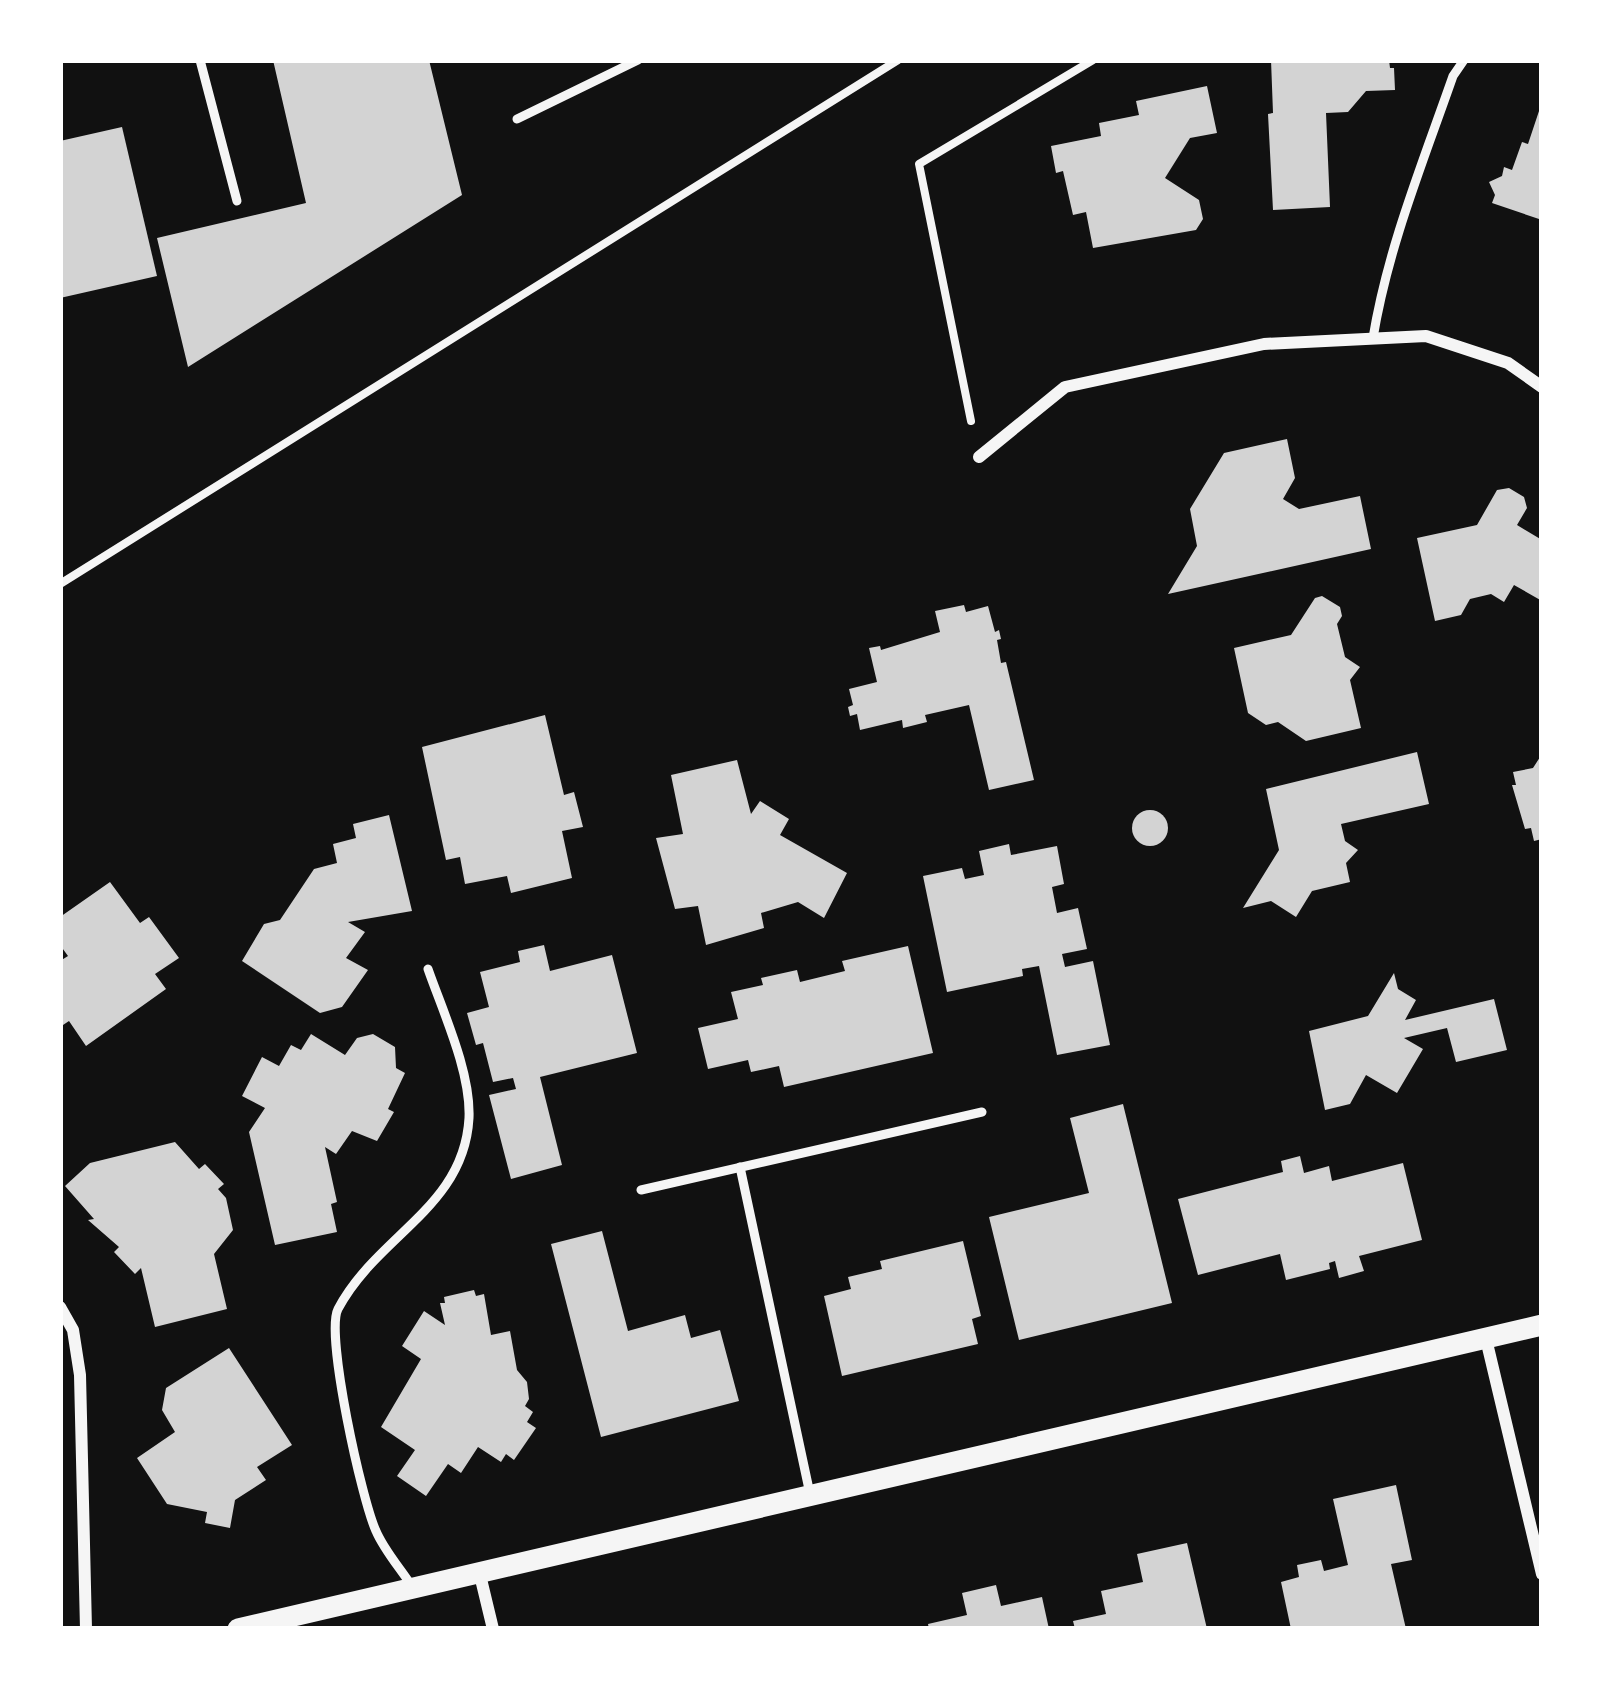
<svg xmlns="http://www.w3.org/2000/svg" width="1602" height="1689" font-family="Jost,sans-serif">
<style>
.building{fill:#d3d3d3}
.lines{fill:none;stroke-linecap:round;stroke-linejoin:round}
.path{stroke:#f5f5f5;stroke-width:8}
.service{stroke:#f5f5f5;stroke-width:9}
.minor{stroke:#f5f5f5;stroke-width:12}
.tertiary{stroke:#f5f5f5;stroke-width:21}
</style>
<rect width="100%" height="100%" fill="#111"/>
<g class="building">
<polygon points="273,60 429,60 462,195 188,367 157,238 306,203"/>
<polygon points="1271,60 1389,60 1390,68 1394,68 1395,90 1366,91 1348,112 1326,113 1330,207 1273,210 1268,114 1273,113"/>
<polygon points="1207,86 1217,133 1190,138 1165,178 1199,200 1203,219 1196,230 1093,248 1086,212 1073,215 1063,171 1056,173 1051,146 1101,136 1099,123 1139,115 1136,101"/>
<polygon points="1541,105 1542,105 1542,220 1492,203 1495,195 1489,182 1502,176 1504,167 1512,170 1522,142 1528,144"/>
<polygon points="122,127 157,276 60,298 60,141"/>
<polygon points="1287,439 1295,478 1283,499 1299,509 1360,496 1371,549 1168,594 1197,546 1190,509 1224,453"/>
<polygon points="1509,488 1524,497 1527,508 1517,525 1542,540 1542,601 1514,585 1504,602 1491,594 1470,599 1461,615 1435,621 1417,538 1477,525 1497,490"/>
<polygon points="1322,596 1340,607 1342,616 1337,624 1345,657 1360,667 1350,680 1361,728 1306,741 1278,722 1266,725 1248,713 1234,648 1291,635 1315,598"/>
<polygon points="964,605 966,612 988,606 995,632 999,630 1001,639 997,640 1001,663 1006,662 1034,780 989,790 969,705 925,715 927,722 903,728 902,720 860,730 857,714 850,716 848,707 853,705 849,689 877,682 869,648 880,646 881,650 940,632 935,611"/>
<polygon points="545,715 564,795 574,792 583,827 562,831 572,878 511,893 507,876 465,884 460,857 446,860 422,747"/>
<polygon points="1417,752 1429,804 1341,824 1345,841 1358,850 1346,863 1350,882 1312,891 1296,917 1271,901 1243,908 1279,850 1266,789"/>
<polygon points="1542,754 1542,839 1534,841 1531,828 1525,829 1512,785 1516,785 1513,772 1533,768"/>
<polygon points="737,760 751,814 760,801 789,819 780,835 847,873 824,918 798,902 761,913 764,928 706,945 698,906 675,909 656,838 683,834 671,775"/>
<circle cx="1150" cy="828" r="18"/>
<polygon points="389,815 412,911 348,922 365,932 346,958 368,970 342,1007 320,1013 242,961 264,924 280,920 314,869 337,863 333,844 356,838 353,824"/>
<polygon points="1009,844 1011,855 1057,846 1064,884 1052,887 1057,913 1078,908 1087,949 1062,954 1065,967 1093,961 1110,1045 1057,1055 1039,966 1022,969 1023,976 947,992 923,876 962,868 965,879 984,875 979,851"/>
<polygon points="110,882 140,923 149,917 179,958 155,974 166,989 86,1046 69,1021 63,1025 60,1022 60,961 68,956 60,945 60,917"/>
<polygon points="544,945 550,971 612,955 637,1053 540,1077 562,1165 511,1179 489,1095 516,1089 513,1078 493,1082 483,1043 476,1045 467,1013 489,1007 480,972 520,962 518,951"/>
<polygon points="908,946 933,1053 784,1087 779,1066 751,1072 748,1060 708,1069 698,1028 738,1019 731,992 763,985 761,978 797,970 800,982 845,971 842,961"/>
<polygon points="1394,973 1398,989 1416,1000 1405,1020 1494,999 1507,1050 1456,1062 1447,1028 1404,1038 1423,1049 1397,1093 1366,1075 1350,1104 1325,1110 1309,1031 1368,1016"/>
<polygon points="311,1034 345,1055 357,1038 373,1034 395,1047 396,1068 405,1073 388,1109 394,1112 377,1141 352,1131 336,1154 325,1147 337,1202 331,1204 337,1232 275,1245 249,1132 265,1108 242,1096 262,1057 279,1066 291,1045 301,1050"/>
<polygon points="1123,1104 1172,1303 1019,1340 989,1217 1089,1193 1070,1118"/>
<polygon points="175,1142 199,1169 205,1164 224,1184 218,1189 226,1198 233,1230 214,1254 227,1309 155,1327 141,1268 135,1274 114,1252 119,1247 88,1220 94,1219 65,1186 90,1163"/>
<polygon points="1300,1156 1304,1173 1329,1166 1332,1181 1403,1163 1422,1240 1359,1256 1364,1271 1339,1278 1335,1261 1329,1263 1330,1269 1286,1280 1280,1254 1198,1275 1178,1199 1283,1172 1281,1161"/>
<polygon points="602,1231 628,1331 685,1315 691,1338 720,1330 739,1401 601,1437 551,1244"/>
<polygon points="963,1241 981,1316 972,1319 978,1344 842,1376 824,1296 851,1289 848,1277 882,1269 880,1261"/>
<polygon points="474,1290 476,1296 484,1294 491,1335 510,1331 517,1370 527,1382 529,1399 525,1406 533,1412 527,1422 536,1428 514,1460 506,1454 501,1462 478,1447 461,1473 448,1464 426,1496 397,1476 415,1450 381,1427 421,1359 402,1346 424,1311 445,1325 440,1303 445,1303 444,1297"/>
<polygon points="229,1348 292,1445 257,1467 266,1480 235,1500 230,1528 205,1523 207,1512 167,1504 137,1458 175,1432 162,1410 166,1388"/>
<polygon points="1396,1485 1412,1560 1391,1564 1406,1629 1291,1629 1281,1582 1299,1577 1297,1565 1321,1560 1324,1571 1348,1565 1333,1499"/>
<polygon points="1187,1543 1207,1629 1075,1629 1073,1621 1106,1614 1101,1591 1143,1582 1137,1554"/>
<polygon points="996,1585 1001,1606 1042,1597 1049,1629 929,1629 928,1624 967,1615 962,1593"/>
</g>
<g class="lines">
<g class="path">
<polyline points="971,421 919,164 1093,60"/>
<polyline points="60,584 898,60"/>
</g>
<g class="service">
<polyline points="200,60 237,201"/>
<polyline points="517,119 638,60"/>
<path d="M1373,338C1388,247 1423,162 1453,76L1464,60"/>
<polyline points="740,1167 810,1494"/>
<polyline points="641,1190 982,1112"/>
<path d="M411,1585C400,1568 384,1550 376,1531C362,1501 325,1334 338,1309C377,1235 464,1208 469,1118C471,1072 443,1012 428,969"/>
</g>
<g class="minor">
<polyline points="979,457 1065,387 1264,344 1426,336 1508,363 1542,387"/>
<polyline points="60,1307 73,1330 80,1375 86,1629"/>
<polyline points="1486,1339 1542,1574"/>
<polyline points="480,1575 493,1629"/>
</g>
<polyline class="tertiary" points="238,1629 1542,1325"/>
</g>
<rect width="1602" height="1689" fill="none" stroke="#ffffff" stroke-width="126"/>
</svg>
